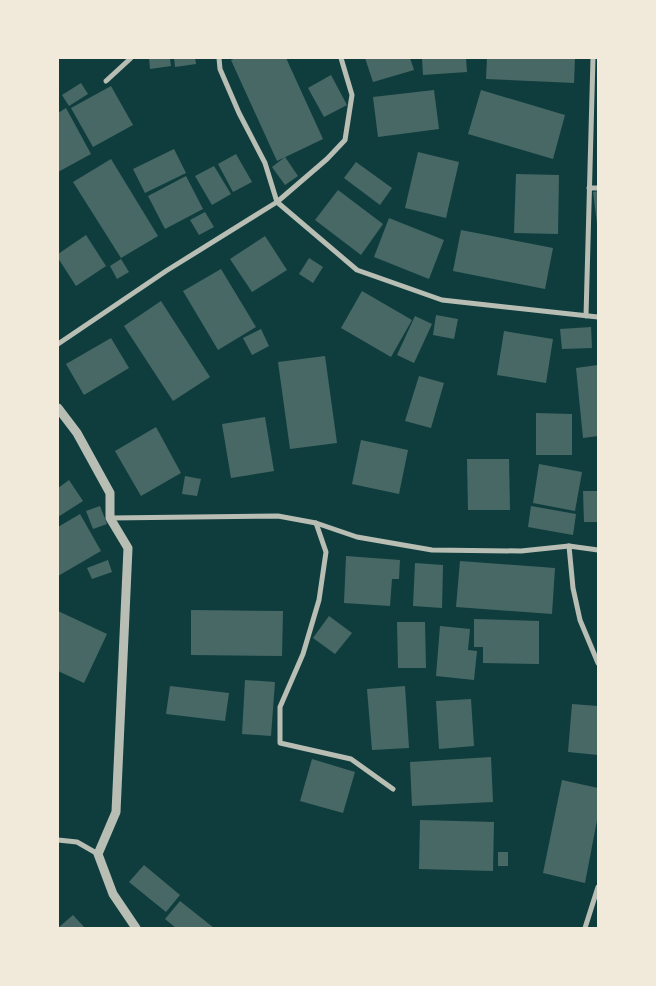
<svg xmlns="http://www.w3.org/2000/svg" width="656" height="986" font-family="'Sofia Sans Condensed',sans-serif">
<style>
.building{fill:#486865}
.lines{fill:none;stroke-linecap:round;stroke-linejoin:round}
.minor{stroke:#b8beb3;stroke-width:5}
.tertiary{stroke:#b8beb3;stroke-width:9}
</style>
<rect width="100%" height="100%" fill="#0f3d3e"/>
<g class="building">
<polygon points="149,58 170,58 171,66 150,69"/>
<polygon points="174,58 195,58 196,64 175,67"/>
<polygon points="236,58 286,58 323,139 277,161 231,60"/>
<polygon points="365,58 410,58 414,70 373,82"/>
<polygon points="422,58 466,58 467,72 423,75"/>
<polygon points="487,58 575,58 574,83 486,79"/>
<polygon points="331,75 347,105 324,117 308,88"/>
<polygon points="81,83 88,94 69,106 62,95"/>
<polygon points="111,86 133,125 93,147 71,108"/>
<polygon points="434,90 439,129 378,137 373,97"/>
<polygon points="481,90 565,115 553,159 468,134"/>
<polygon points="66,108 91,154 58,172 58,113"/>
<polygon points="174,149 186,173 145,193 133,169"/>
<polygon points="418,152 459,162 446,218 405,208"/>
<polygon points="236,154 252,182 233,192 218,164"/>
<polygon points="285,157 298,176 285,185 272,167"/>
<polygon points="111,159 158,236 121,258 73,182"/>
<polygon points="356,162 392,188 380,205 344,178"/>
<polygon points="214,166 231,194 212,205 195,176"/>
<polygon points="516,174 559,175 558,234 514,233"/>
<polygon points="186,176 203,209 165,229 148,196"/>
<polygon points="338,190 383,224 361,255 315,220"/>
<polygon points="598,191 598,224 597,224 593,192"/>
<polygon points="205,212 214,227 199,235 190,220"/>
<polygon points="389,218 444,240 429,279 374,257"/>
<polygon points="461,230 553,248 545,289 453,271"/>
<polygon points="86,235 106,266 76,286 58,258 58,254"/>
<polygon points="265,236 287,270 252,292 230,259"/>
<polygon points="309,258 323,267 313,283 299,274"/>
<polygon points="121,259 129,272 117,279 110,266"/>
<polygon points="221,269 256,327 218,350 183,291"/>
<polygon points="362,291 412,320 391,357 341,328"/>
<polygon points="161,301 210,377 173,401 124,326"/>
<polygon points="436,315 458,319 454,339 433,335"/>
<polygon points="415,316 432,324 414,363 397,355"/>
<polygon points="591,327 592,348 562,349 560,329"/>
<polygon points="261,329 269,346 252,355 243,338"/>
<polygon points="504,331 553,339 546,383 497,375"/>
<polygon points="111,338 129,368 84,395 66,364"/>
<polygon points="325,356 337,443 290,449 278,362"/>
<polygon points="598,365 598,436 583,438 576,368"/>
<polygon points="419,376 444,383 431,428 405,421"/>
<polygon points="536,413 572,414 572,455 536,455"/>
<polygon points="265,417 274,471 231,478 222,424"/>
<polygon points="156,427 181,473 141,496 115,451"/>
<polygon points="361,440 408,450 399,494 352,484"/>
<polygon points="467,459 509,459 510,510 468,510"/>
<polygon points="539,464 582,472 575,511 533,503"/>
<polygon points="185,476 201,479 197,496 182,494"/>
<polygon points="69,480 83,501 58,517 58,488"/>
<polygon points="583,491 598,491 598,522 584,522"/>
<polygon points="100,506 107,524 93,529 86,511"/>
<polygon points="531,506 576,514 573,535 528,527"/>
<polygon points="80,514 101,551 58,576 58,527"/>
<polygon points="346,556 400,560 399,579 392,579 390,606 344,603"/>
<polygon points="108,560 112,572 92,579 87,568"/>
<polygon points="460,561 555,568 552,614 456,607"/>
<polygon points="415,563 443,565 442,608 413,606"/>
<polygon points="191,610 283,611 282,656 191,655"/>
<polygon points="58,611 107,634 84,683 58,671"/>
<polygon points="329,616 352,633 335,654 313,638"/>
<polygon points="474,619 539,621 539,664 483,663 483,647 474,647"/>
<polygon points="397,622 425,622 426,668 398,668"/>
<polygon points="440,626 470,629 468,650 477,651 474,680 436,676"/>
<polygon points="245,680 275,682 271,736 242,734"/>
<polygon points="170,686 229,693 225,721 166,714"/>
<polygon points="405,686 409,748 372,750 367,689"/>
<polygon points="471,699 474,746 439,749 436,701"/>
<polygon points="572,704 598,706 598,755 568,752"/>
<polygon points="491,757 493,802 412,806 410,762"/>
<polygon points="312,759 355,772 343,813 300,801"/>
<polygon points="562,780 598,788 598,815 585,883 543,873"/>
<polygon points="420,820 494,822 493,871 419,869"/>
<rect x="498" y="852" width="10" height="14"/>
<polygon points="144,865 180,895 166,912 129,882"/>
<polygon points="180,901 214,928 176,928 165,919"/>
<polygon points="73,915 85,928 58,928"/>
</g>
<g class="lines">
<g class="minor">
<polyline points="219,58 220,69 239,113 265,163 277,202 357,270 442,300 598,317"/>
<polyline points="106,81 131,58"/>
<polyline points="589,188 598,188"/>
<polyline points="586,316 593,58"/>
<polyline points="58,344 166,271 277,202 327,159 345,140 352,95 341,58"/>
<polyline points="110,518 278,516 316,523 357,537 432,550 521,551 569,546 598,550"/>
<polyline points="316,523 326,552 319,600 303,654 280,707 280,743 351,759 393,789"/>
<polyline points="569,546 573,588 580,620 598,663"/>
<polyline points="58,840 77,842 98,854"/>
<polyline points="585,928 598,887"/>
</g>
<polyline class="tertiary" points="58,408 77,433 110,493 110,518 128,548 116,812 98,854 113,894 136,928"/>
</g>
<rect width="656" height="986" fill="none" stroke="#f1e9da" stroke-width="118"/>
</svg>
